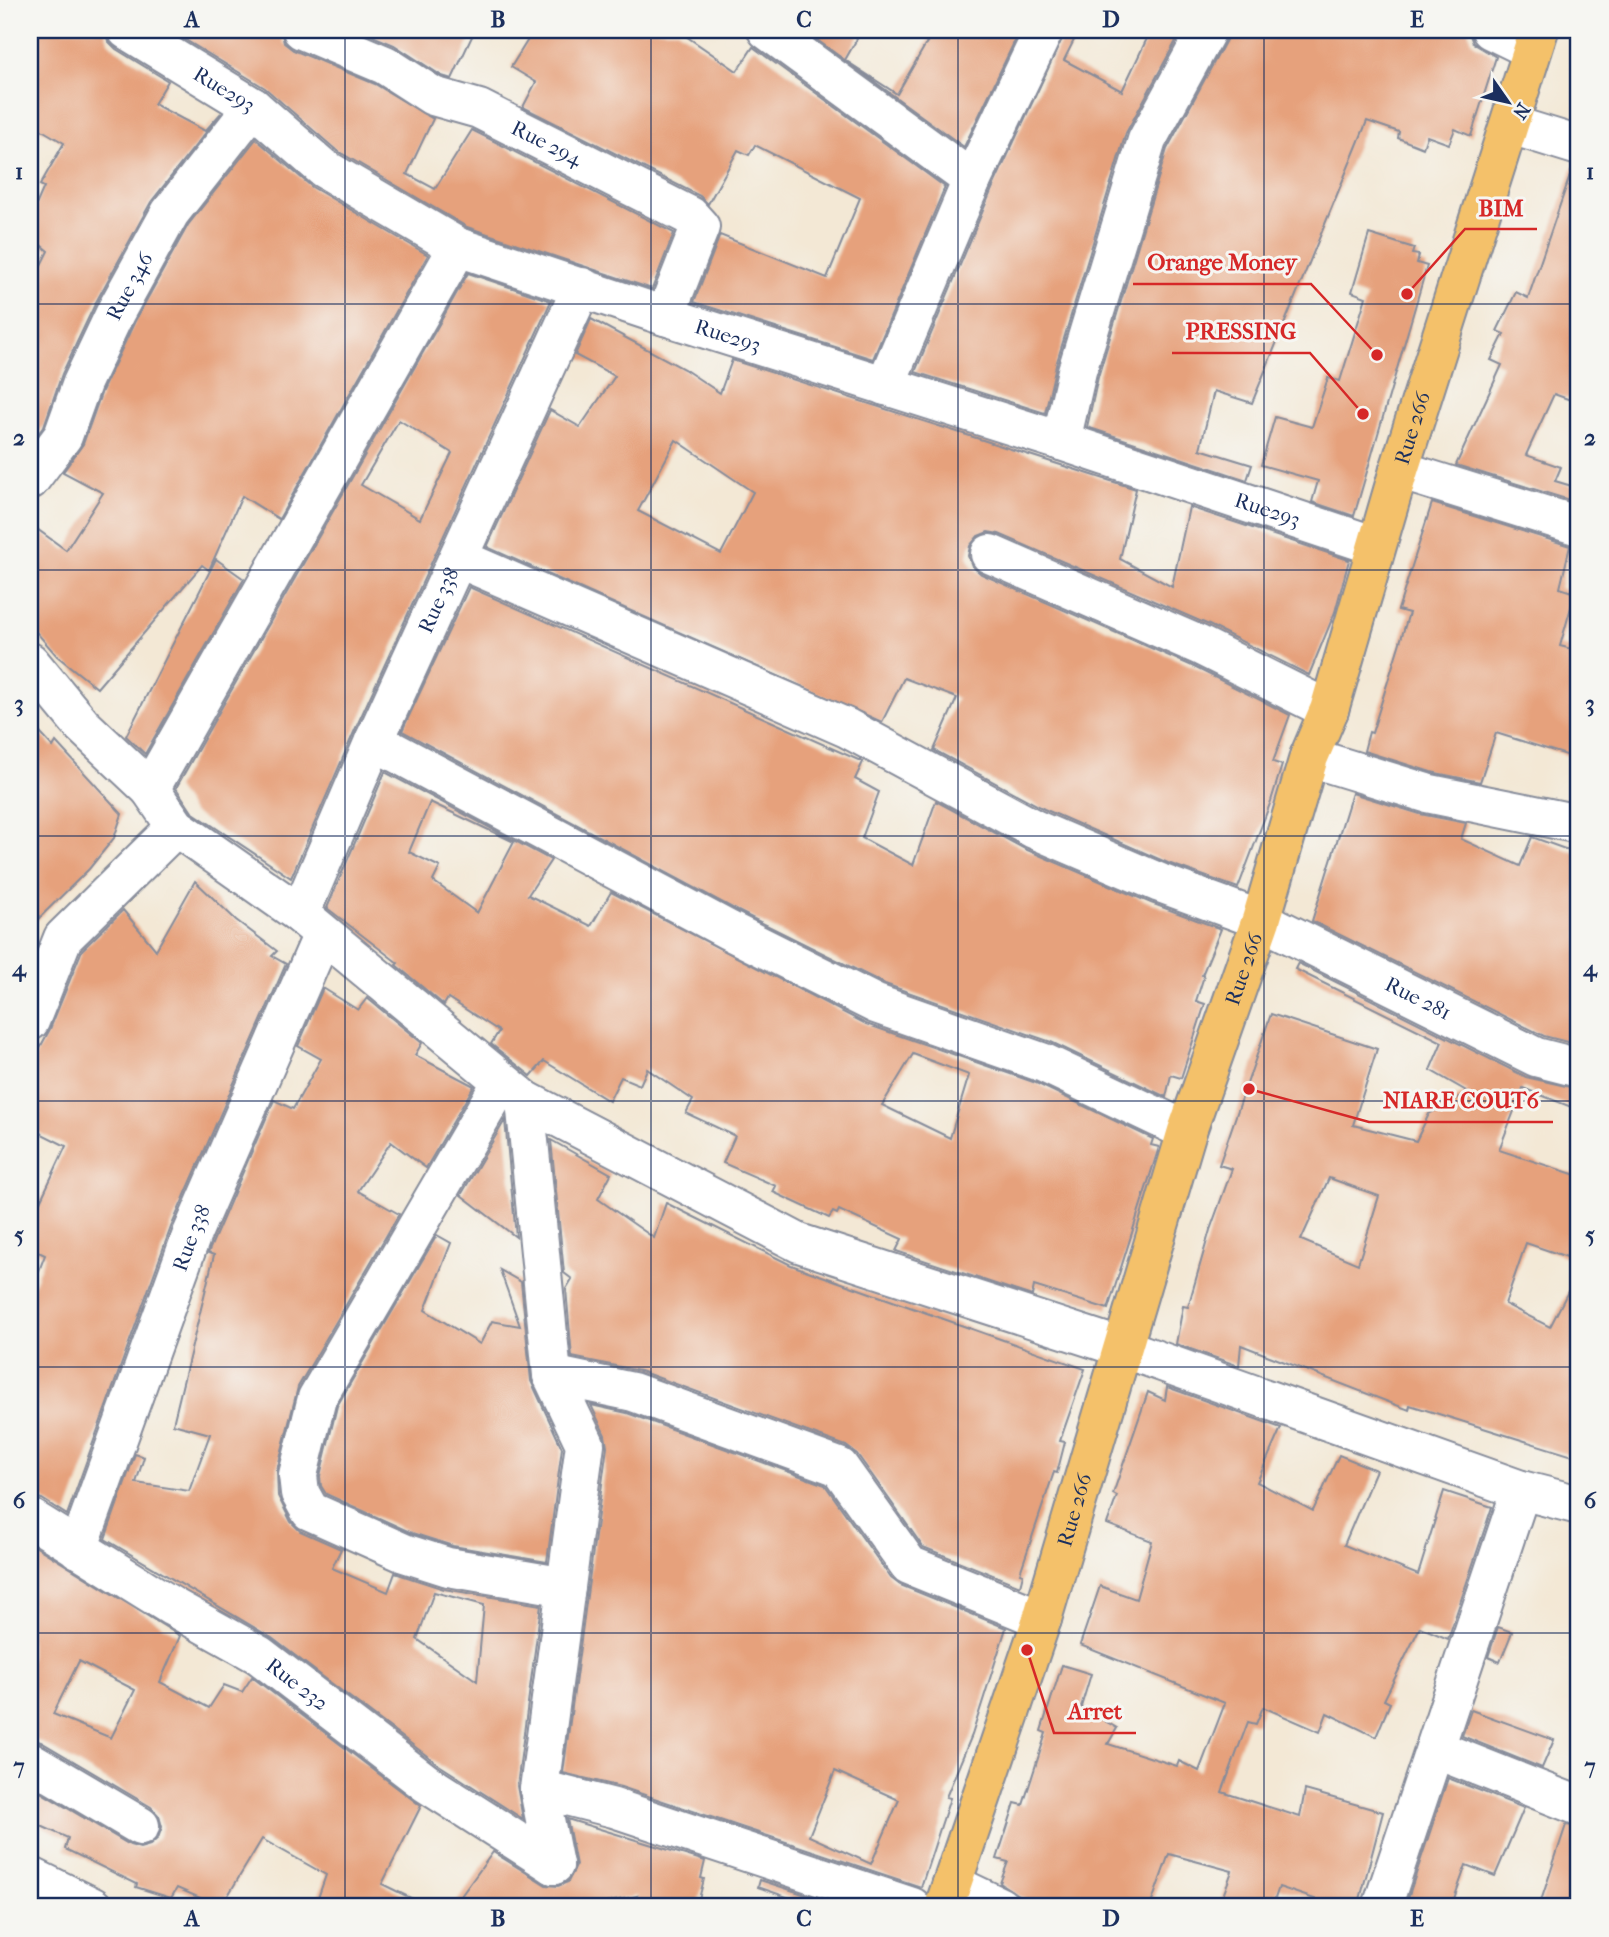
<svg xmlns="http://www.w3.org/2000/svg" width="1609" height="1937" font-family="'IM FELL French Canon',serif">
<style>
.building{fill:#e6a17b;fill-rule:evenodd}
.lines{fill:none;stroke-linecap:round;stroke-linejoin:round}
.minor-casing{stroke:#878c9a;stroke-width:42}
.major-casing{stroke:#878c9a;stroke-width:42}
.minor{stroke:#fff;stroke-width:38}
.major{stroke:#f4c16a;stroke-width:38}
.grid{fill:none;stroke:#1b2f5e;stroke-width:2;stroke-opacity:0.55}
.labels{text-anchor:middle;stroke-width:6;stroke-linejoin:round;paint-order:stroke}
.street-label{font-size:21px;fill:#1b2f5e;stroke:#f6f6f2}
.leader{fill:none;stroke:#d62828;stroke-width:2.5}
.callout-dot{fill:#d62828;stroke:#f6f6f2;stroke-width:2.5}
.callout-label{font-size:23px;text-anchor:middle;font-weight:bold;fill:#d62828;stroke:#f6f6f2;stroke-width:6;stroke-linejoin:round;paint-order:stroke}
.neatline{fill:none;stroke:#1b2f5e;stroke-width:2.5}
.grid-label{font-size:23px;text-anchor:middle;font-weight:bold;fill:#1b2f5e}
</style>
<rect width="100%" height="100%" fill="#f6f6f2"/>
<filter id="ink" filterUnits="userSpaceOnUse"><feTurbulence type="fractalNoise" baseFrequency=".0143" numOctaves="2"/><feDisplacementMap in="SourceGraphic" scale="14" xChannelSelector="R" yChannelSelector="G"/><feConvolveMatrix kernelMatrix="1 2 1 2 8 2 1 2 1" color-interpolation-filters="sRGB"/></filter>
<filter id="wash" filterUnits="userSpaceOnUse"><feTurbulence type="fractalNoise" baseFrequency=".00686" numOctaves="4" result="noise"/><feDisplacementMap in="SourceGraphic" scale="28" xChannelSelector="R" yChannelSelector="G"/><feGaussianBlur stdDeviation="1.57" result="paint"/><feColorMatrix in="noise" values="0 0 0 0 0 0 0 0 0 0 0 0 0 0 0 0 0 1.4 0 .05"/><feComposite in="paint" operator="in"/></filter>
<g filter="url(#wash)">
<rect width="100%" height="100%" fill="#f3e8d5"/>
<g id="blocks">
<g class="building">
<polygon points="30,30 105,30 108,41 116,49 168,81 154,104 205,131 221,113 151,202 96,302 62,374 44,426 30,444 30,287 48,251 30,236 30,219 44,187 40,185 64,143 30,123"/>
<polygon points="169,30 281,30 284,43 293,50 375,84 433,119 407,174 435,189 472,130 674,233 652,289 467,227 336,150 265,88"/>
<polygon points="358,30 475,30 452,79 442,76 394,45"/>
<polygon points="534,30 677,30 737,71 753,47 945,187 873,359 694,302 720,235 827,278 860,198 755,145 749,155 738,150 708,204 700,196 523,107 536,82 511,67"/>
<polygon points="818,30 862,30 845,60 897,94 934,30 1020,30 964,147 813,37"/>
<polygon points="1066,30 1079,30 1064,60 1122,91 1151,30 1182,30 1126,133 1056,365 1045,413 915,372 992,189"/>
<polygon points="1229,30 1468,30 1473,43 1496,57 1471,136 1455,129 1449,144 1427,136 1423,148 1398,138 1399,132 1367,121 1252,403 1214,391 1200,449 1252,465 1247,480 1087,427 1098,377 1167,149 1226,40"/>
<polygon points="256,139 312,187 428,255 279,519 242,496 209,570 202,565 97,688 57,656 30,625 30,524 66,550 103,493 63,472 83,444 102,391 135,321 188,225"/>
<polygon points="1573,167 1579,167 1579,403 1554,394 1526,455 1561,467 1555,481 1575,487 1572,497 1579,500 1579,503 1456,465 1502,365 1491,360 1504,334 1497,331 1516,292 1528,298"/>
<polygon points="1369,234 1414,248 1412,254 1419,255 1417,263 1427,266 1354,516 1312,502 1318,481 1261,465 1275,417 1312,427 1328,378 1340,381 1366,297 1352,292"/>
<path d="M468,273L551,301L354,732L291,878L192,812L176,788ZM399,420L452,453L420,519L361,485Z"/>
<path d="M591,319L684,369L720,393L732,360L1136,489L1120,559L1172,587L1189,507L1349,560L1335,612L1309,675L1209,625L999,534L988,532L978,536L970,546L968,556L972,566L981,574L1190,665L1290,715L1273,762L1282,765L1271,801L1238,888L1168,863L1044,809L934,750L957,698L904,678L882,722L487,547L550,410L580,427L615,376L575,355ZM676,440L753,492L721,554L638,511Z"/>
<polygon points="1432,503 1570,546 1560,588 1575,593 1560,646 1579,651 1579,759 1496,733 1480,782 1431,772 1364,751 1369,732 1372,733 1409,613 1398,610"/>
<polygon points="216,559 244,579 145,754 126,736"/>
<polygon points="469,587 863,762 855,779 879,792 862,838 913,865 936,801 1025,849 1151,903 1221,929 1202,975 1204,976 1196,1001 1205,1004 1181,1078 1171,1075 1166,1097 1051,1042 885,984 738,911 402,731"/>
<polygon points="30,722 53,747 56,742 122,814 114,838 89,869 30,927"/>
<path d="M385,772L551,860L528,895L591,926L611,892L866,1024L1036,1083L1153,1139L1151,1145L1159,1147L1108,1309L1034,1286L1032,1296L896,1251L902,1239L839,1210L837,1214L833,1212L829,1218L773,1192L776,1186L723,1163L735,1136L686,1113L693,1100L647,1069L640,1085L621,1077L609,1101L544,1061L531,1076L491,1044L499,1031L448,998L444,1005L396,965L398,963L327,908ZM430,802L514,842L477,913L433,881L440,867L409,852ZM913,1054L969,1075L950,1138L882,1105Z"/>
<polygon points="1352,793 1420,814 1466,823 1461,839 1520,866 1532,837 1579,854 1579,1045 1544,1036 1312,921"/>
<polygon points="195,881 236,920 277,951 272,956 286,964 171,1227 67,1515 42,1499 30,1496 30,1294 45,1255 30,1248 30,1201 38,1206 66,1146 30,1128 30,1066 50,1029 82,950 123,910 156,950"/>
<path d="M1298,963L1526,1077L1579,1089V1110L1523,1088L1499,1150L1579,1176V1261L1526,1243L1505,1304L1550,1327L1579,1270V1458L1410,1405L1409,1410L1241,1345L1239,1366L1176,1344L1183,1306L1188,1307L1210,1230L1232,1169L1219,1165L1271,1014L1377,1049L1353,1125L1416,1141L1429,1114L1468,1092L1430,1070L1442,1042L1295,969ZM1329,1178L1379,1196L1358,1264L1301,1240Z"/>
<path d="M323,988L358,1010L367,998L422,1043L415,1055L474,1086L426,1168L391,1142L358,1191L399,1214L298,1387L277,1470L278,1496L291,1522L300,1531L341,1549L332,1568L388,1592L395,1573L444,1589L541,1605L517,1786L523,1819L439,1765L272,1638L105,1539L135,1454L144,1457L136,1483L189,1491L210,1434L173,1424L214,1255L208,1253L274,1100L293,1109L321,1059L298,1046ZM434,1592L484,1605L477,1681L417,1639Z"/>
<polygon points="505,1120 516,1237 461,1195"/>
<polygon points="551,1140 611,1174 598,1199 654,1238 666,1203 791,1265 1085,1369 1060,1441 1065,1442 1057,1473 1054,1472 1020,1573 1023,1574 1020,1586 923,1547 857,1454 846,1446 640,1371 572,1357 566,1289 572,1279 564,1273"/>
<polygon points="437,1235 451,1243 425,1310 480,1344 492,1321 520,1326 500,1270 521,1282 531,1381 562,1448 547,1562 453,1546 412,1533 326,1494 321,1486 320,1476 337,1406"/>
<polygon points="1167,1387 1281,1428 1257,1482 1313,1511 1339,1455 1376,1470 1344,1545 1418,1575 1444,1491 1492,1507 1448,1639 1420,1627 1384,1700 1390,1703 1376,1737 1327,1713 1320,1732 1263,1707 1256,1724 1248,1722 1222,1792 1300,1817 1305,1790 1383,1812 1358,1907 1338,1907 1279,1887 1272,1907 1219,1907 1232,1871 1169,1854 1150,1907 1036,1907 1000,1883 1008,1862 997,1859 1015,1803 1023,1805 1046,1733 1041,1731 1062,1665 1091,1674 1081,1707 1117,1728 1108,1744 1177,1766 1179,1761 1199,1771 1225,1703 1080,1645 1100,1586 1136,1599 1152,1541 1107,1524 1117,1496 1113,1494 1148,1392 1165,1400"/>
<path d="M591,1405L627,1413L825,1485L891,1578L900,1585L1006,1628L972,1735L946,1797L950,1798L921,1887L621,1787L563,1773L607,1447L605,1435ZM835,1771L899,1800L871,1864L809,1836Z"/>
<path d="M33,1545L180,1636L160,1682L209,1708L224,1685L242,1692L252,1677L421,1806L382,1884L429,1907H315L326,1875L262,1839L221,1907L177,1888L171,1898L136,1887L137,1884L65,1849L68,1838L30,1821V1786L130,1845L140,1848L150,1845L158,1838L162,1827L159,1816L151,1807L41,1742L30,1739V1551ZM79,1661L135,1690L111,1738L53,1714Z"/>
<polygon points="1498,1627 1512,1632 1500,1662 1488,1657"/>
<polygon points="1471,1710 1554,1740 1542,1768 1462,1736"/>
<polygon points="1448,1778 1524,1808 1495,1876 1466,1865 1451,1907 1405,1907"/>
<polygon points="567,1819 705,1861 701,1878 704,1879 697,1907 632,1907 637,1896 588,1907 453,1907 493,1852 546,1885 558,1886 568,1882 576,1865"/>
<polygon points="1566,1825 1579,1827 1579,1907 1539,1907"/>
<polygon points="760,1880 843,1907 790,1907 793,1899 758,1887"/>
</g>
</g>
</g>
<g filter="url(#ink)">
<use href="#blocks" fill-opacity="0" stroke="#878c9a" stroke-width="2"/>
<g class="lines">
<defs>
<g id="minor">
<path id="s1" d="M127,30L253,107L323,168L458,247L665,316L1061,441L1376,546"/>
<path id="s2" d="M302,30L385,65L433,96L479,109L690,216L700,227L665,316"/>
<polyline points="767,30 972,180"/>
<polyline points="1491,30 1532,50"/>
<polyline points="1511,125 1579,146"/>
<polyline points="885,386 972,180 1044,30"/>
<polyline points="1061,441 1077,371 1147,140 1207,30"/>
<polyline points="1399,470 1579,526"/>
<path id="s3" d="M30,480L63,436L82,383L116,311L170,213L253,107"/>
<polyline points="990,554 1199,645 1329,710"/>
<path id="s4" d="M460,559L847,728L1034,829L1160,883L1261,920L1536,1057L1579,1068"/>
<polyline points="30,662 82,725 150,789 176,827 300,914 525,1100 799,1243 1123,1348 1521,1490 1579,1505"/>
<polyline points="374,741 728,930 876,1004 1044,1063 1187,1131"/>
<polyline points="1309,757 1426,793 1579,824"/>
<polyline points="150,789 458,247"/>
<path id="s5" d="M300,914L374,741L582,287"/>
<polyline points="30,1021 63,938 176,827"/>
<polyline points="501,1083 317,1398 298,1475 300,1493 310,1511 404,1553 448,1567 566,1587"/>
<polyline points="525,1100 552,1375 585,1444 539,1789 554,1865"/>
<polyline points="552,1375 633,1392 839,1467 909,1565 1042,1619"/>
<path id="s6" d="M30,1518L173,1607L259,1655L426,1783L554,1865"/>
<path id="s7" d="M78,1549L192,1234L323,934"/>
<polyline points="1435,1749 1579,1806"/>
<polyline points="30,1761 140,1826"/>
<polyline points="539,1789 614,1808 912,1907"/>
<polyline points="30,1876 93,1907"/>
<polyline points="952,1884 1000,1907"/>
<polyline points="1382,1907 1521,1490"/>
</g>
<g id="major">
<path id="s8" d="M944,1907L1042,1619L1187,1131L1261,920L1309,757L1329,710L1399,470L1539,30"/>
</g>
</defs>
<use href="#minor" class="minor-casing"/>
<use href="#major" class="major-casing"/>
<use href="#minor" class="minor"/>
<use href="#major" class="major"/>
</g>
</g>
<path class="grid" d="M345,30V1907M651,30V1907M958,30V1907M1264,30V1907M30,304H1579M30,570H1579M30,836H1579M30,1101H1579M30,1367H1579M30,1633H1579"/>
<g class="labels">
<g class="street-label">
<text dy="7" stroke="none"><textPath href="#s1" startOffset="114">Rue293</textPath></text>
<text dy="7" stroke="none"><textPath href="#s2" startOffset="271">Rue 294</textPath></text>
<text dy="7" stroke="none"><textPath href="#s3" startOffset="219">Rue 346</textPath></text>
<text dy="7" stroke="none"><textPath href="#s1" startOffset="681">Rue293</textPath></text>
<text dy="7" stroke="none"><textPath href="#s8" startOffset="1552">Rue 266</textPath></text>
<text dy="7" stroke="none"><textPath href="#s1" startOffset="1248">Rue293</textPath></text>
<text dy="7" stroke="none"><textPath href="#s5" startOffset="343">Rue 338</textPath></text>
<text dy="7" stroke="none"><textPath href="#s8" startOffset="985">Rue 266</textPath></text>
<text dy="7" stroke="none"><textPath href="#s4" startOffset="1055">Rue 281</textPath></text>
<text dy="7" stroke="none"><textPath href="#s7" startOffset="331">Rue 338</textPath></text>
<text dy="7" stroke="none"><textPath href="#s8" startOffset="418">Rue 266</textPath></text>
<text dy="7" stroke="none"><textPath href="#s6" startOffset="315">Rue 232</textPath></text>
</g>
</g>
<path class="leader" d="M1407 294L1465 229H1537M1377 355L1311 284H1133M1363 414L1310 353H1172M1249 1089L1369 1122H1553M1027 1650L1054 1733H1136"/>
<g class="callout-dot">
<circle cx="1407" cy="294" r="7"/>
<circle cx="1377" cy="355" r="7"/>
<circle cx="1363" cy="414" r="7"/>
<circle cx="1249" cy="1089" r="7"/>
<circle cx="1027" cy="1650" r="7"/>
</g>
<g class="callout-label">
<text x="1501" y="216">BIM</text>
<text x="1222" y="270">Orange Money</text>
<text x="1241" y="339">PRESSING</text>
<text x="1461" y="1108">NIARE COUT6</text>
<text x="1095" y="1719">Arret</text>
</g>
<rect width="1609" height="1937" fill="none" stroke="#f6f6f2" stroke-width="77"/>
<g transform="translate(1508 102) rotate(124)" stroke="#f6f6f2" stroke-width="5" paint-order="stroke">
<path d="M0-5L12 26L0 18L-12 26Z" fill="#1b2f5e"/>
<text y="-10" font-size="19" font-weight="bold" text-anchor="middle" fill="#1b2f5e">N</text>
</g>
<rect x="38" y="38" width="1532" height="1860" class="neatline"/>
<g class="grid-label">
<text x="192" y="27">A</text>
<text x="498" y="27">B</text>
<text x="804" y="27">C</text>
<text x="1111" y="27">D</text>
<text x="1417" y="27">E</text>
<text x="19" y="179">1</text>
<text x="1590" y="179">1</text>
<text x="19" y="445">2</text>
<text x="1590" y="445">2</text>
<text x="19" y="711">3</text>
<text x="1590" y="711">3</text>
<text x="19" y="976">4</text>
<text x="1590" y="976">4</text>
<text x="19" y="1242">5</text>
<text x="1590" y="1242">5</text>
<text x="19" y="1508">6</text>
<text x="1590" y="1508">6</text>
<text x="19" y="1774">7</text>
<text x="1590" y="1774">7</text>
<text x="192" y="1926">A</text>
<text x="498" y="1926">B</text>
<text x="804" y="1926">C</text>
<text x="1111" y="1926">D</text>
<text x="1417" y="1926">E</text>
</g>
</svg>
